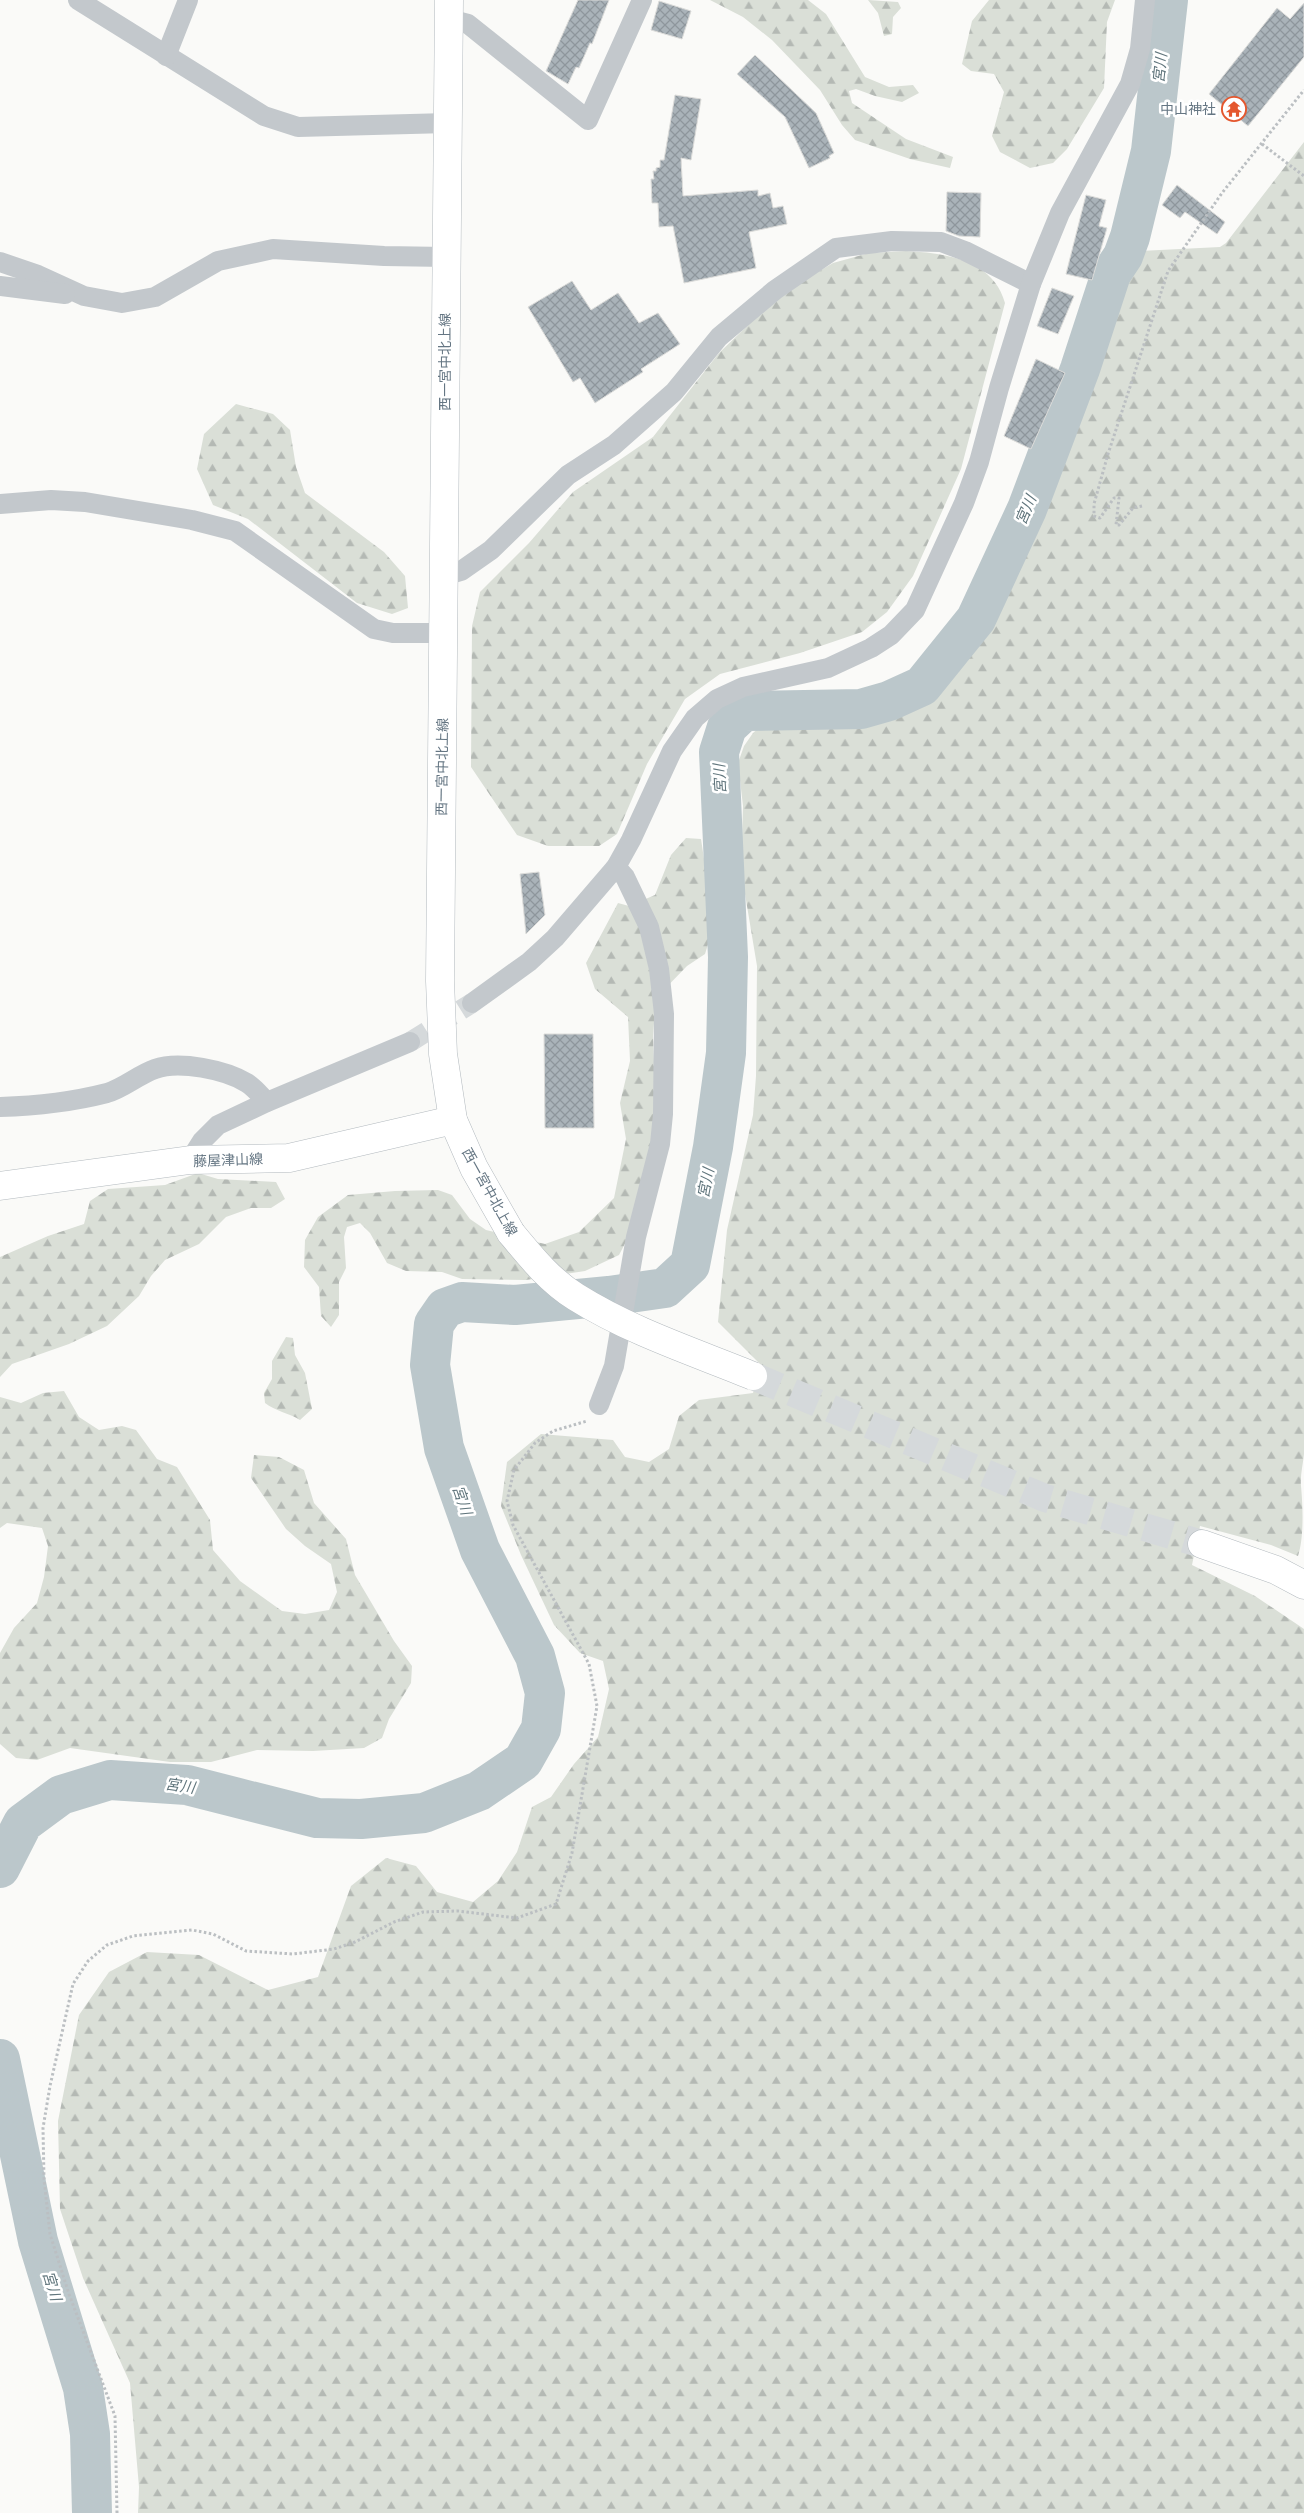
<svg xmlns="http://www.w3.org/2000/svg" width="1304" height="2513" font-family="'Fira Sans','Noto Sans JP',sans-serif">
<style>
.forest{fill:url(#forest-firs)}
.lines{fill:none;stroke-linecap:round;stroke-linejoin:round}
.river{stroke:#bbc7cb;stroke-width:40}
.building{fill:url(#building-cross-hatch);stroke:#dcdcda}
.street-tunnel{stroke:#d5d9db;stroke-width:20;stroke-dasharray:20 10;stroke-linecap:butt}
.secondary-tunnel{stroke:#d5d9db;stroke-width:28;stroke-dasharray:28 14;stroke-linecap:butt}
.secondary-casing{stroke:#b3babf;stroke-width:29}
.path{stroke:#bbbfc2;stroke-width:3;stroke-dasharray:2.5 2.5;stroke-linecap:butt}
.street{stroke:#c3c8cc;stroke-width:20}
.secondary{stroke:#fff;stroke-width:28}
.secondary-bridge-casing{stroke:#b3babf;stroke-width:29;stroke-linecap:butt}
.secondary-bridge{stroke:#fff;stroke-width:28}
.labels{text-anchor:middle;stroke-width:5;stroke-linejoin:round;paint-order:stroke}
.poi-label{font-size:14px;fill:#657683;stroke:#fff;text-anchor:end}
.street-label{font-size:14px;fill:#657683;stroke:#fff}
.water-label{font-size:15px;font-style:italic;fill:#60757c;stroke:#fff}
</style>
<defs>
<pattern id="forest-firs" width="22" height="20" patternUnits="userSpaceOnUse" patternTransform="scale(1.25)"><rect width="22" height="20" fill="#dadfd7"/><path d="M5 1l3.5 6h-7zM16 11l3.5 6h-7z" fill="#b4b9b4"/></pattern>
<pattern id="building-cross-hatch" width="8" height="8" patternUnits="userSpaceOnUse" patternTransform="scale(1.25)"><rect width="8" height="8" fill="#aab3b9"/><path d="M0 0l8 8M0 8l8-8" fill="none" stroke="#8e969c"/></pattern>
</defs>
<rect width="100%" height="100%" fill="#fafaf8"/>
<g class="forest">
<polygon points="710,0 808,0 826,14 865,77 889,87 913,85 919,93 902,102 875,96 856,89 849,91 852,103 906,139 953,157 950,168 910,159 855,140 842,125 820,90 772,40 743,17"/>
<polygon points="868,0 898,2 901,8 893,17 892,34 884,36 878,13"/>
<polygon points="989,0 1115,0 1107,22 1104,88 1067,149 1053,163 1030,168 1000,152 992,136 1004,92 994,74 971,71 962,64 972,21"/>
<path d="M1304,142V1454C1303,1464 1300,1476 1301,1486C1303,1507 1304,1538 1298,1556L1271,1545L1200,1526L1192,1565L1255,1596L1304,1629V2513H138L139,2487L130,2383L83,2278L60,2209L58,2121L79,2015L109,1972L147,1952L199,1955L268,1990L318,1977L351,1886L386,1858L416,1866L437,1892L473,1902L498,1881L517,1852L532,1807L551,1797L574,1764L598,1737L609,1689L603,1661L580,1653L554,1625L521,1555L501,1506L507,1462L541,1434L613,1440L625,1457L649,1462L669,1449L679,1416L699,1400L753,1393L761,1365L718,1322L727,1230L753,1115L756,1076L757,966L741,870L743,806L738,763L744,746L753,733L762,725L774,720L880,718L897,713L916,700L987,620L996,603L1075,405L1118,277C1124,267 1130,257 1140,251L1220,247L1226,243Z"/>
<path d="M906,251C944,253 993,259 1005,303L961,469L913,576L887,612L862,632L800,653L720,674L685,699L647,764L617,834L599,846H548L517,835L471,767L472,626L480,592L529,543L573,492L653,437L719,353L768,306L801,282L833,263L869,253Z"/>
<polygon points="236,404 273,414 290,430 296,467 305,493 384,552 405,576 408,608 392,614 357,603 248,519 213,505 197,469 204,434"/>
<polygon points="686,838 701,839 714,925 705,954 687,966 656,998 653,1036 656,1112 648,1163 629,1236 619,1255 585,1271 526,1280 462,1279 442,1272 406,1271 387,1263 370,1233 360,1223 347,1227 344,1237 346,1268 339,1282 339,1315 331,1327 321,1316 319,1287 304,1267 305,1240 318,1217 348,1195 395,1191 438,1190 452,1195 470,1219 486,1230 545,1244 579,1232 614,1198 626,1139 620,1103 630,1061 628,1017 595,989 586,963 618,903 629,906 655,895 671,855"/>
<polygon points="198,1173 218,1179 276,1182 285,1199 271,1208 251,1208 226,1217 199,1244 165,1260 151,1276 139,1296 107,1326 69,1344 12,1364 0,1377 0,1257 48,1236 84,1224 90,1201 108,1189 165,1185"/>
<path d="M286,1337L293,1338L295,1355L305,1373L312,1409L300,1420C289,1413 275,1411 265,1403L264,1393L272,1379V1361Z"/>
<polygon points="64,1391 79,1417 99,1430 122,1426 136,1430 157,1459 177,1467 210,1520 213,1550 240,1581 282,1611 305,1614 329,1610 337,1592 331,1564 305,1546 286,1529 251,1478 254,1455 279,1457 304,1470 314,1503 346,1539 355,1575 394,1641 412,1666 411,1683 389,1719 382,1738 364,1748 313,1751 257,1750 211,1762 170,1762 70,1748 37,1760 16,1758 0,1744 0,1653 14,1628 37,1603 44,1577 48,1546 42,1528 7,1523 0,1528 0,1397 21,1403 43,1393"/>
</g>
<g class="lines">
<g class="river">
<polyline points="0,1868 23,1823 61,1795 110,1780 187,1785 317,1818 361,1819 424,1813 479,1791 523,1761 541,1729 545,1693 535,1656 480,1550 444,1448 430,1365 434,1324 445,1308 462,1302 515,1305 609,1296 665,1288 690,1265 713,1147 726,1053 728,957 719,752 727,727 744,711 861,709 889,701 922,686 976,619 1027,509 1080,369 1111,274 1123,256 1130,237 1151,151 1168,0"/>
<polyline points="0,2059 38,2241 83,2388 90,2434 92,2513"/>
</g>
</g>
<g class="building">
<polygon points="578,0 609,0 592,44 590,43 579,68 576,67 568,84 546,71"/>
<polygon points="659,1 691,11 682,39 651,30"/>
<polygon points="1304,3 1304,57 1248,126 1209,94 1277,8 1290,19"/>
<polygon points="755,55 816,113 834,153 829,156 830,158 809,168 785,117 737,74"/>
<polygon points="675,95 701,99 691,160 681,158 683,196 758,190 758,196 770,193 773,208 783,206 787,224 749,232 756,268 684,283 673,226 659,227 658,203 652,203 651,179 654,179 653,171 656,171 656,168 660,167 660,160 664,160"/>
<polygon points="1177,185 1225,222 1217,234 1185,212 1180,218 1162,205"/>
<polygon points="947,192 981,193 980,237 959,236 946,231"/>
<polygon points="1086,195 1106,200 1099,226 1107,228 1092,280 1066,274"/>
<polygon points="572,281 591,310 618,293 639,323 658,313 680,344 641,369 643,372 595,403 580,378 573,382 528,307"/>
<polygon points="1052,288 1074,296 1058,334 1037,326"/>
<polygon points="1036,359 1065,373 1031,449 1004,436"/>
<polygon points="539,872 545,915 526,934 520,874"/>
<polygon points="544,1034 593,1034 594,1128 545,1128"/>
</g>
<g class="lines">
<polyline class="street-tunnel" points="410,1042 472,1003"/>
<polyline class="secondary-tunnel" points="753,1376 1045,1498 1202,1544"/>
<defs>
<g id="secondary">
<polyline points="449,0 440,981 443,1054 453,1120 474,1168 511,1233"/>
<polyline points="0,1186 190,1160 289,1158 453,1120"/>
<polyline points="1202,1544 1276,1570 1304,1585"/>
</g>
</defs>
<use href="#secondary" class="secondary-casing"/>
<g class="path">
<polyline points="1262,144 1304,176"/>
<polyline points="1142,506 1133,508 1119,525 1116,525 1119,498 1114,498 1100,518 1094,516 1094,504 1108,454 1168,271 1222,193 1304,90"/>
<polyline points="117,2513 115,2416 69,2294 50,2234 44,2179 43,2128 50,2086 73,1984 88,1961 107,1945 133,1936 192,1930 213,1934 246,1951 293,1954 334,1949 355,1942 394,1922 423,1912 458,1911 517,1918 556,1904 572,1853 597,1706 589,1664 513,1525 507,1501 514,1470 535,1443 553,1431 587,1421"/>
</g>
<g class="street">
<polyline points="78,0 264,116 298,127 448,123"/>
<polyline points="449,19 468,24 588,120 642,0"/>
<polyline points="166,56 188,0"/>
<polyline points="0,262 38,275 84,296 122,303 155,297 218,261 273,249 384,256 446,257"/>
<polyline points="0,286 65,294"/>
<polyline points="0,504 51,500 85,502 192,520 235,531 374,629 393,633 444,633"/>
<polyline points="444,576 461,571 491,550 568,475 614,445 674,392 719,337 775,290 836,248 892,241 941,242 965,251 1031,284"/>
<polyline points="472,1003 529,962 555,938 616,867 631,840 672,751 695,718 717,699 743,687 828,668 871,648 891,635 915,610 964,503 979,462 999,388 1031,284 1060,213 1130,84 1140,49 1145,0"/>
<path d="M0,1107C35,1106 72,1102 107,1093C124,1088 138,1075 155,1069C179,1060 226,1070 247,1083C255,1088 261,1096 267,1102"/>
<polyline points="190,1160 202,1141 218,1125 267,1102 410,1042"/>
<polyline points="599,1405 614,1366 636,1237 660,1144 663,1114 664,1014 659,969 649,927 625,877 616,867"/>
</g>
<use href="#secondary" class="secondary"/>
<defs>
<path id="secondary-bridge" d="M511,1233C530,1256 550,1281 576,1297C630,1331 694,1352 753,1376"/>
</defs>
<use href="#secondary-bridge" class="secondary-bridge-casing"/>
<use href="#secondary-bridge" class="secondary-bridge"/>
</g>
<defs>
<symbol id="temple-ring" viewBox="-11 -11 22 22"><circle r="9.5" fill="#fff" stroke="#e4572e" stroke-width="1.5"/><path d="M0-6L5-2H3V0L6.5 2.5H4V6H1.5V3h-3V6H-4V2.5H-6.5L-3 0V-2H-5Z" fill="#e4572e"/></symbol>
</defs>
<g fill-rule="evenodd">
<use href="#temple-ring" x="1220" y="95" width="28" height="28"/>
</g>
<g class="labels">
<g class="poi-label">
<text x="1216" y="114">中山神社</text>
</g>
<g class="street-label">
<text transform="translate(445 362) rotate(-90)" y="5">西一宮中北上線</text>
<text transform="translate(442 767) rotate(-89)" y="5">西一宮中北上線</text>
<text transform="translate(228 1160) rotate(-2)" y="5">藤屋津山線</text>
<text transform="translate(490 1192) rotate(61)" y="5">西一宮中北上線</text>
</g>
<g class="water-label">
<text transform="translate(1160 68) rotate(-84)" y="5">宮川</text>
<text transform="translate(1026 510) rotate(-67)" y="5">宮川</text>
<text transform="translate(720 779) rotate(-93)" y="5">宮川</text>
<text transform="translate(706 1183) rotate(-79)" y="5">宮川</text>
<text transform="translate(462 1500) rotate(71)" y="5">宮川</text>
<text transform="translate(180 1786) rotate(8)" y="5">宮川</text>
<text transform="translate(52 2286) rotate(73)" y="5">宮川</text>
</g>
</g>
</svg>
